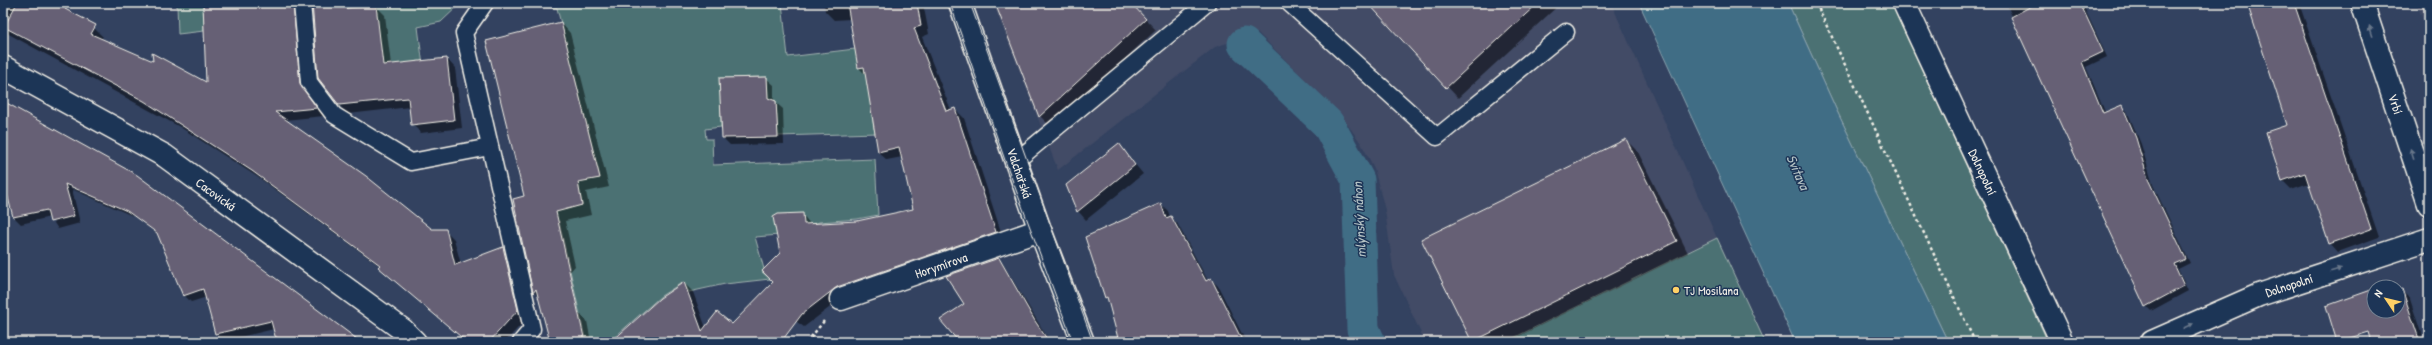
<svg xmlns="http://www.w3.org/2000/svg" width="2432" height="345" font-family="'Patrick Hand',sans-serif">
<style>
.built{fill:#424b66}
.green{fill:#4b7173;stroke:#a0b1ae}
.water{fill:#416d85;stroke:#89a2ad}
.shadow{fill:#0007}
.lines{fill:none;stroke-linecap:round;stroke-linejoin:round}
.canal{stroke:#416d85;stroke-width:33}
.building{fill:#666175;stroke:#f4f1e8}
.service-casing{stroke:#f4f1e8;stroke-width:19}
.minor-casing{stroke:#f4f1e8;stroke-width:25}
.path{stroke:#f4f1e8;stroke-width:2.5;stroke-dasharray:3 3;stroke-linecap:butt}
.service{stroke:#1d3557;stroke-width:16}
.minor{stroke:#1d3557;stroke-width:22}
.tram{stroke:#f4f1e8;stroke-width:1}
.oneway{fill:#68778a}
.poi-dot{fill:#ffd166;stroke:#1d3557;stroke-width:1.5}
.labels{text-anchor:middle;stroke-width:3;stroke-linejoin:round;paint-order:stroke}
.street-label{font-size:13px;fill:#f4f1e8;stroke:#1d3557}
.poi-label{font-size:13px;fill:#f4f1e8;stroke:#1d3557;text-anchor:start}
.water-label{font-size:14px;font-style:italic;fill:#b5c3c5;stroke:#1d3557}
</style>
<rect width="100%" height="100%" fill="#334260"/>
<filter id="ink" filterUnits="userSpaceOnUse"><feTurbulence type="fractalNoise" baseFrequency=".025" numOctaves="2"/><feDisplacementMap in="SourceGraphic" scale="8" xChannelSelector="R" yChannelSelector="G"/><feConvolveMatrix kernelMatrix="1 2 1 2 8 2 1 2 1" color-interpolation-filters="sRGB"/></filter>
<g filter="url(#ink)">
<g class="built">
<polygon points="993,3 1611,3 1717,238 1505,342 1425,342 1394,275 1385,210 1374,168 1361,143 1339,113 1258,33 1215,47 1058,170"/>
<polygon points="2417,3 2429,3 2429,39"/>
</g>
<g class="green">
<polygon points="169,3 203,3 204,31 178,34 177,5"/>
<polygon points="345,3 461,3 441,22 418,27 423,66 381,71 376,5 357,7 346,12"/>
<polygon points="485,3 782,3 788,57 880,46 883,65 924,54 937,88 871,108 874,129 945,111 877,133 778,136 776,101 768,98 767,77 720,78 721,127 705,129 706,139 712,139 713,165 875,159 878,215 857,219 819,222 792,234 755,237 764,269 762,272 770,279 725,284 689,292 683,282 661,296 609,342 586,342 559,221 544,224 541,215 582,205 578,182 600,177 557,8"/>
<polygon points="1788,3 1891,3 2048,342 1948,342 1836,109"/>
<polygon points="1717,238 1765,342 1505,342"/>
</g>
<polygon class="water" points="1639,3 1788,3 1836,109 1948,342 1795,342"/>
<g class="shadow">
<polygon points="3,3 46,3 94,28 103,37 101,39 207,83 204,3 308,3 308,93 324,116 285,120 432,230 445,230 454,239 461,264 503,248 512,257 526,319 505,342 468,342 380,266 262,180 180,127 3,31"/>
<polygon points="313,3 353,3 353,9 376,6 385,15 391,65 447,59 455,68 462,128 421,133 412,124 410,107 348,114 339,105"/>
<polygon points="720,3 760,3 760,4 724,7"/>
<polygon points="824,3 923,3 929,34 922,37 951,110 955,109 964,118 1004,241 846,295 804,327 770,303 781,254 802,214 811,225 857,222 914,210 902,157 887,160 878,152 866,75 859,68 850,19 834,20 825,11"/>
<polygon points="995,3 1130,3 1156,30 1051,127 1040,116"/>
<polygon points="1324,3 1339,3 1330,6"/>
<polygon points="1369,3 1561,3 1458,98"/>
<polygon points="1580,3 1588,3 1584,7"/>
<polygon points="2006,3 2082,3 2107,57 2086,67 2106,114 2122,107 2127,111 2141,144 2153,185 2190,263 2178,269 2188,291 2151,311 2146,306"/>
<polygon points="2248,3 2299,3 2379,237 2338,252 2330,243 2309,183 2291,189 2283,181 2289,125"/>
<polygon points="561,23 570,33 609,187 586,192 591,215 565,221 575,266 543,301 534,292 515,199 525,197"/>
<polygon points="766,78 774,85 774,101 783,109 784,144 730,145 723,138"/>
<polygon points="3,103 360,342 282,342 276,336 274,329 223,341 216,334 207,297 191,302 184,295 159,235 135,217 72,189 80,223 58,229 50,217 21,224 14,217 3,174"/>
<polygon points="1626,140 1638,152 1688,253 1507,342 1473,342"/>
<polygon points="1119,145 1143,174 1086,220 1078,211"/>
<polygon points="1161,204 1168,211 1170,217 1177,223 1208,281 1211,279 1218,286 1246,342 1119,342 1109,300 1106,298"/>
<polygon points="999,259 1003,264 1050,342 951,342 956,338 965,304"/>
<polygon points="684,283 693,292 706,328 732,325 763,312 790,342 612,342"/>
<polygon points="2401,290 2410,299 2424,342 2374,342 2374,300 2374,311 2398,311 2398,291"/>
<polygon points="578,312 587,321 591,342 552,342"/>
</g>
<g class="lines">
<polyline class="canal" points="1244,44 1328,124 1358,180 1363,329 1369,342"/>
</g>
<g class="building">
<polygon points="17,3 65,3 65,9 96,25 91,34 153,61 152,53 206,82 203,3 293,3 300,83 317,108 275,112 366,176 432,229 446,229 455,265 503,247 518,310 489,342 467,342 378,267 380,265 252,171 144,101 4,27"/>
<polygon points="312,3 345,3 346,8 376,5 383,65 447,58 454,120 411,125 408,98 339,105 318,78"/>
<polygon points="847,3 917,3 921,26 914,28 946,111 955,108 996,232 837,287 802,314 781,342 611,342 660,298 684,282 702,331 717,312 732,324 773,282 762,271 780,253 773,217 778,214 803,213 804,224 857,221 913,209 899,147 878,152 864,67 858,68"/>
<polygon points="995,3 1131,3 1146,19 1039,117"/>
<polygon points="1368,3 1538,3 1446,88"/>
<polygon points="2037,3 2080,3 2103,52 2082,62 2103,113 2122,105 2136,138 2148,179 2186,259 2174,264 2184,286 2145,307 2011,17"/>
<polygon points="2247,3 2294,3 2371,229 2329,244 2305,173 2282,181 2266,132 2287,125"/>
<polygon points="561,22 600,178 578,182 582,205 556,212 585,342 550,342 536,289 533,293 513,199 524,196 486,41"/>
<polygon points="767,77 768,98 776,101 778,137 722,138 719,78"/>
<polygon points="3,101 137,175 361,342 283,342 275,336 271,321 215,334 203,289 183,296 157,233 127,211 65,184 74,216 50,222 47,210 13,217 3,178"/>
<polygon points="1626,139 1677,241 1472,342 1421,239"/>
<polygon points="1119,143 1135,165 1077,212 1066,185"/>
<polygon points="1161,203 1166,218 1171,216 1206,281 1211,278 1243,342 1119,342 1107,297 1105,298 1085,237"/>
<polygon points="999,258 1035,321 1049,342 959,342 940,320 964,304 946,276"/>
<polygon points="2374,289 2374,311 2398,311 2398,290 2402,289 2420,342 2372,342 2369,332 2337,342 2326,306"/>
</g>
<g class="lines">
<defs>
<g id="service">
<polyline points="302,3 309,82 334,115 411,162 490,147"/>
<polyline points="485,3 464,33 532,329 521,342"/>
<polyline points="1289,3 1437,137 1566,32"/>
<polyline points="1016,161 1207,3"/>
</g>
<g id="minor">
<polyline points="960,3 1040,230 1083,342"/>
<polyline points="1904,3 2062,342"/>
<polyline points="2362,3 2429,204"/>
<polyline points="3,67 165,156 403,330 415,342"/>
<polyline points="841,299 1040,230"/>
<polyline points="2152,342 2259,295 2429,239"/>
</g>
</defs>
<use href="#service" class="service-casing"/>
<use href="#minor" class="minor-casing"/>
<g class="path">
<polyline points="1816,3 1975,342"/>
<polyline points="807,342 824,321"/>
</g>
<use href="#service" class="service"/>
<use href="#minor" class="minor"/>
<g class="tram">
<polyline points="950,3 1007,166 1073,342"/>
<polyline points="970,3 1093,342"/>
</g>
</g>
<defs><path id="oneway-solid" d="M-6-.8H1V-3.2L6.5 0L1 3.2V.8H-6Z"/></defs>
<g class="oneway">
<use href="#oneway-solid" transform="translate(2371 31) rotate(-108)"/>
<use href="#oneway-solid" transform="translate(2412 154) rotate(-108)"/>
<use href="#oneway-solid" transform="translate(2336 270) rotate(-18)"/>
<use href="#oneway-solid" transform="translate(2188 326) rotate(-24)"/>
</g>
</g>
<circle class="poi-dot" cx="1676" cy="290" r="4"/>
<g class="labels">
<g class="street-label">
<text transform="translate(2396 104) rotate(72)" y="5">Vrbí</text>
<text transform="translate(1983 172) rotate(65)" y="5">Dolnopolní</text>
<text transform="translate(1020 173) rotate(71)" y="5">Valchařská</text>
<text transform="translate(216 194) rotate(36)" y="5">Cacovická</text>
<text transform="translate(941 265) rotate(-19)" y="5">Horymírova</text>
<text transform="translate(2289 285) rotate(-18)" y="5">Dolnopolní</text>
</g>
<g class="poi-label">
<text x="1684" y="295">TJ Mosilana</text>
</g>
<g class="water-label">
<text transform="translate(1798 172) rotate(66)" y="5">Svitava</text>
<text transform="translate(1359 220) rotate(-93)" y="5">mlýnský náhon</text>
</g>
</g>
<rect width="2432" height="345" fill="none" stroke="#1d3557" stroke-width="16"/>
<rect x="8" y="8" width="2416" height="329" fill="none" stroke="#f4f1e8" stroke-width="1.5" filter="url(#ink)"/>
<g transform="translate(2386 299) rotate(305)"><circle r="19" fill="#1d3557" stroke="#738091"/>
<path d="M0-3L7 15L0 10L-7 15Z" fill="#ffd166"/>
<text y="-6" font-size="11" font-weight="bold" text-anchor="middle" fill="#f4f1e8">N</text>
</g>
</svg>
